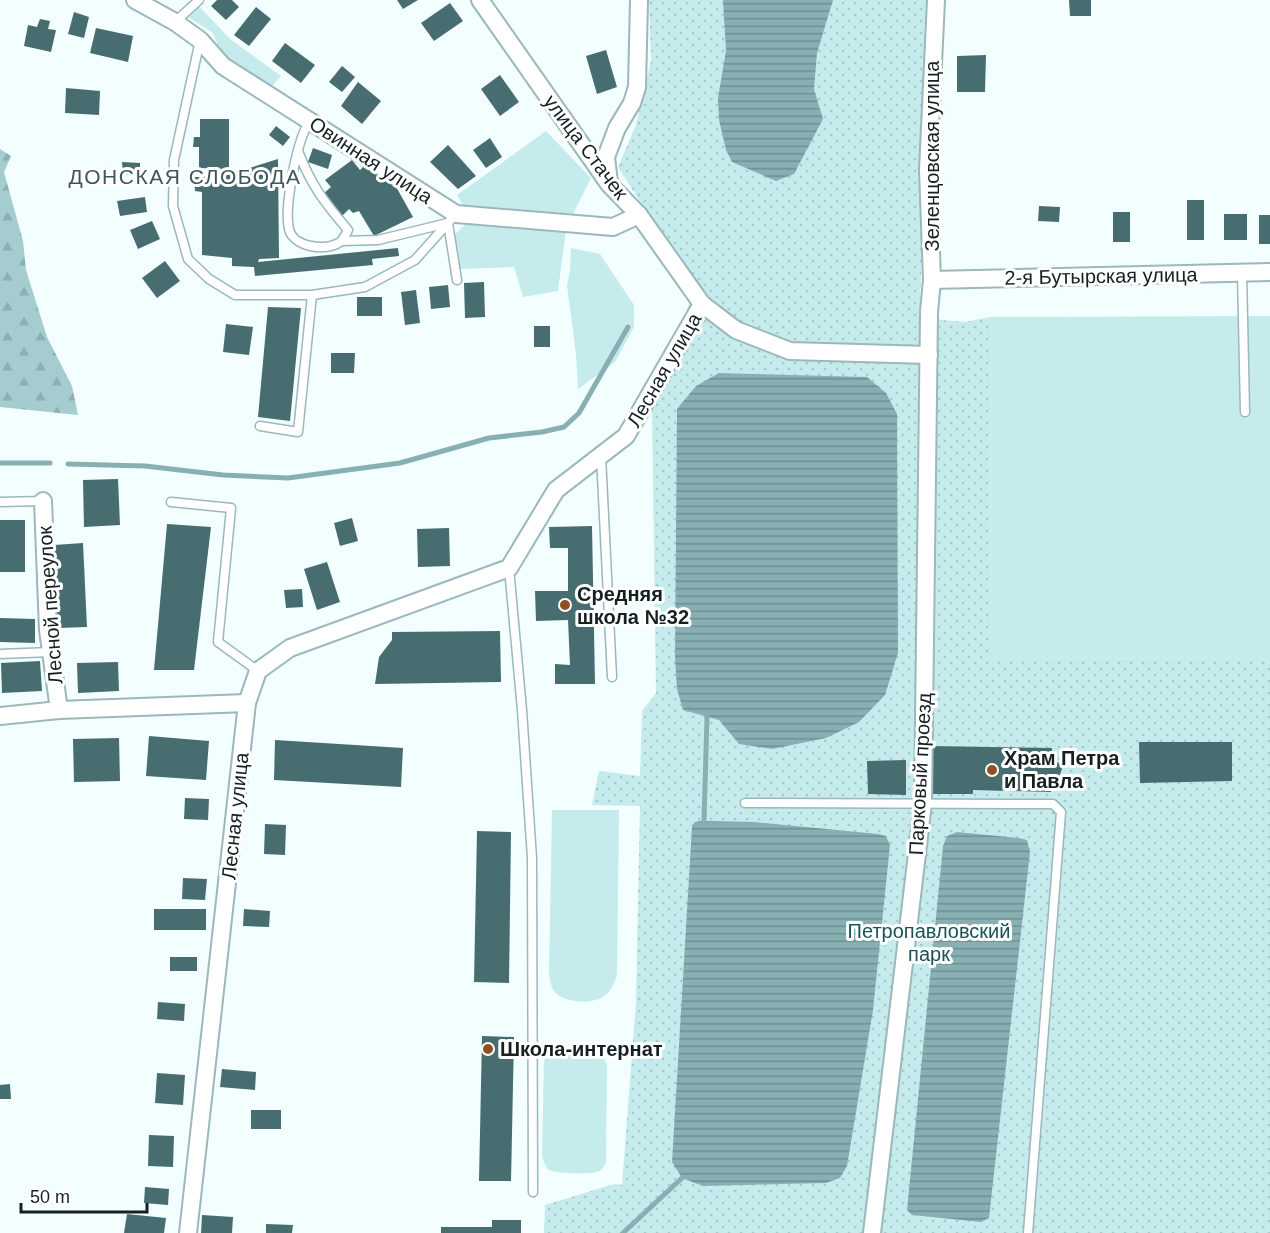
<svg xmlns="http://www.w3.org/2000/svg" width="1270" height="1233" font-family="Helvetica,sans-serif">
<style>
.grass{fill:#c6ebed}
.forest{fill:url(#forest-firs)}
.park{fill:url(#park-dots)}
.water{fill:url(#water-rules)}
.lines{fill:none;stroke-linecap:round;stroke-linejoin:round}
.stream{stroke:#88b0b3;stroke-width:5}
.building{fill:#476d70}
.lane-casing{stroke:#9bb8ba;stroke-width:11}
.street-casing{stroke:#9bb8ba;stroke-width:20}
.lane{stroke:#fff;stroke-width:8}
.street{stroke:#fff;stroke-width:16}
.poi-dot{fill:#934f21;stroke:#fff;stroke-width:2}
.labels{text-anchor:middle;stroke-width:6;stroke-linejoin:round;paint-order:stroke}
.street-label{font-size:20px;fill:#152021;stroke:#fff}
.poi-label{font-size:20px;font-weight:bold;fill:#152021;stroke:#fff;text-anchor:start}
.park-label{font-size:20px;fill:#195357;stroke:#fff}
.neighbourhood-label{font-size:21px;letter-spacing:1.5px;fill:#3d5759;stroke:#fff}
</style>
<defs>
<pattern id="forest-firs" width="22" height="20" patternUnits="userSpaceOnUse" patternTransform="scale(1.5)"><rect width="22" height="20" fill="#a5cdd0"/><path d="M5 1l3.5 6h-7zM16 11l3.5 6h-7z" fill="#8db0b2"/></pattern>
<pattern id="park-dots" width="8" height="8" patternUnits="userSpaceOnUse" patternTransform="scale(1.5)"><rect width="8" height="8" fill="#c6ebed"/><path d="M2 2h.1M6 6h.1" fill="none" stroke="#a9c9cb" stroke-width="1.8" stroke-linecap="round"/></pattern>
<pattern id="water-rules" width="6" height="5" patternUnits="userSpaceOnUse" patternTransform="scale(1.5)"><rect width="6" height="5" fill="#88b0b3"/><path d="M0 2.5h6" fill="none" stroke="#6e8f91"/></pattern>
</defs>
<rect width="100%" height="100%" fill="#f2feff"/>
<g class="grass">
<polygon points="200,7 230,39 281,76 272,86 223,59 213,33 180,12"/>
<polygon points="546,131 591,178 573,214 463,205 457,195"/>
<polygon points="469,221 566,230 558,291 523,297 514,267 460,269 454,235"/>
<polygon points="571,248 600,254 634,305 634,327 615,362 578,389 576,354 567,285 570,271"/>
<polygon points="1270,316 1270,658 991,659 990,317"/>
<path d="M552,810H619L617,976C614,983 611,992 604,996C593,1004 569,1003 558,995C551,990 550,981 549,974Z"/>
<path d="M556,1052H597L604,1058L607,1065L606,1162C604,1167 602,1171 596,1172C588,1174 554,1174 548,1169C545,1166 543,1160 542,1156L544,1060L548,1055Z"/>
</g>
<polygon class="forest" points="0,149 11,156 4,172 23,241 26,270 47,337 72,386 78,415 0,407"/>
<polygon class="park" points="649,0 932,0 920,303 941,320 965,322 990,317 991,659 1270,658 1270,1233 544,1233 545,1205 614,1184 622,1185 636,1002 640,806 592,805 599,771 640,776 642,711 656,693 652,410 695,287 618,167 636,125 651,61"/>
<g class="water">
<polygon points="723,0 833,0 817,53 814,89 823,119 794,174 776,181 732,162 726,150 719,120 718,98 726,51"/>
<polygon points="719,373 867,377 886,393 897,414 898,653 885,695 859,722 826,738 772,749 739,744 719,720 683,710 677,689 675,658 677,409 696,386"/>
<polygon points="700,821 753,822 878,834 886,836 890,845 873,1010 847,1166 840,1178 826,1183 703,1186 682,1178 672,1162 692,827 695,822"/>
<polygon points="957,832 1019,838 1027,840 1030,852 989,1218 981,1222 912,1215 907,1210 943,846 947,836"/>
</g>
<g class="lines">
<g class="stream">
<polyline points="0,463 50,463"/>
<polyline points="68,464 145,466 223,475 288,478 400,463 489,438 542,432 564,427 579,413 628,327"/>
<polyline points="704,821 707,717"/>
<polyline points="623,1233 682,1178"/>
</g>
</g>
<g class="building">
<polygon points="217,0 232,0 239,7 226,20 211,6"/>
<polygon points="397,0 418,0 403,9"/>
<polygon points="1069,0 1091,0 1091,16 1070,16"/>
<polygon points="450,3 463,21 434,41 421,23"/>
<polygon points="256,7 271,19 249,46 234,35"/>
<polygon points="74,12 89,17 84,38 68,34"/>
<polygon points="40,19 50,21 48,29 56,30 51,52 24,46 28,25 37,27"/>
<polygon points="96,28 133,36 128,62 90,53"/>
<polygon points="285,43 315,65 301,83 272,61"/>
<polygon points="606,50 617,87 597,94 586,56"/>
<polygon points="986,55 985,92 957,92 957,56"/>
<polygon points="342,66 355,77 342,92 329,82"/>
<polygon points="500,75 519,102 500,116 481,89"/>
<polygon points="358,82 381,101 362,124 341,106"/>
<polygon points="66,88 100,91 99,115 65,113"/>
<polygon points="200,119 229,119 229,169 199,168 199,147 193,147 194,137 200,137"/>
<polygon points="276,126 290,137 283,146 269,135"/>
<polygon points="490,138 502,157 486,168 473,150"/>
<polygon points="448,145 476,176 458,189 430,162"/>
<polygon points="313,148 332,155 328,169 308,162"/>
<polygon points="278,159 279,258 259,259 258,262 398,248 399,256 372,259 373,265 255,276 254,267 232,266 232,258 202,255 202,192 195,191 194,177 221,177"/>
<polygon points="352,160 360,170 366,164 390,176 413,217 374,236 359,211 353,213 349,209 342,216 323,194 331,187 325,180"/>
<polygon points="122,162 140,163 140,175 123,175"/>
<polygon points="145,197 147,212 120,216 117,201"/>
<rect x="1187" y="200" width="17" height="40"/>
<polygon points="1039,206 1060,207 1059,222 1038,221"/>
<rect x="1113" y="212" width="17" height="30"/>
<rect x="1224" y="214" width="23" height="26"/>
<rect x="1259" y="215" width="11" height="29"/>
<polygon points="152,221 160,239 138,249 130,230"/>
<polygon points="165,261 180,281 157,298 142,278"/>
<polygon points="484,282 485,317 465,318 464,283"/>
<polygon points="448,285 450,307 431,309 429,287"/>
<polygon points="416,290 420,323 405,325 401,292"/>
<rect x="357" y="297" width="25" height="19"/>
<polygon points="268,307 301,308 290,421 258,417"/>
<polygon points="226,324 253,327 249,355 223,352"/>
<rect x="534" y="326" width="16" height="21"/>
<polygon points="331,353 355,353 354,373 331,373"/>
<polygon points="118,479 120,525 84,527 83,480"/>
<polygon points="352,518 358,541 340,546 334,523"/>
<rect x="0" y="520" width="25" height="52"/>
<polygon points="167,524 211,527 194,670 154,670"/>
<polygon points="592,526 595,684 555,684 555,664 570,665 568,620 536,621 535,591 568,591 568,548 550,548 549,527"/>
<polygon points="449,528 450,566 418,567 417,529"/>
<polygon points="83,543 87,627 58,628 54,545"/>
<polygon points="327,562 340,602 317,610 304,569"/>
<polygon points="302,589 303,607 286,608 284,590"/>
<polygon points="0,618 35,619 35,643 0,642"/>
<polygon points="500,631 501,682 375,684 379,657 392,640 392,632"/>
<polygon points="40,661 42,691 2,693 1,663"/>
<polygon points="118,662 119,691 78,693 77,663"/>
<polygon points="149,736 209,741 206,780 146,776"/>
<polygon points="119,738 120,781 74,782 73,739"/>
<polygon points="275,740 403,748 401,787 274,780"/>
<polygon points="1139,742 1232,742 1232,781 1140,783"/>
<polygon points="932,746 1052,748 1052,760 1059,763 1062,769 1059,777 1051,780 1051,792 973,790 973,794 932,794"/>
<polygon points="906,760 906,795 868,794 867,761"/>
<polygon points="185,798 209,799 208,820 184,819"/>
<polygon points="265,824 286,825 285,855 264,854"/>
<polygon points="477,831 511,832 509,983 474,982"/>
<polygon points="183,878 207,879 205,900 182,899"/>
<rect x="154" y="909" width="52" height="21"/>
<polygon points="244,909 270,911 269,927 243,926"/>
<rect x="170" y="957" width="27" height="14"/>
<polygon points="158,1002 185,1004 184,1021 157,1019"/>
<polygon points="482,1036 514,1037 511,1181 479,1181"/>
<polygon points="222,1069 256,1072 255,1090 220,1087"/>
<polygon points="157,1073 185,1075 183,1105 155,1103"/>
<polygon points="10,1084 11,1099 0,1099 0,1085"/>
<rect x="251" y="1110" width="30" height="19"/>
<polygon points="149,1135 174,1136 173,1167 148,1166"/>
<polygon points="145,1187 169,1189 168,1205 144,1203"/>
<polygon points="127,1214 166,1218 164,1233 124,1233"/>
<polygon points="202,1215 233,1217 232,1233 201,1233"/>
<polygon points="492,1220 521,1220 521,1233 441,1233 441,1227 492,1227"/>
<polygon points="266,1224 293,1225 292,1233 266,1233"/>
</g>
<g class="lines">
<defs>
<g id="lane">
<polyline points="175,22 199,0"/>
<polyline points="200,40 174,160 173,206 188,259 209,279 235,295 312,295 365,287 415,260 456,214"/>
<path d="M298,151C311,185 324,202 348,230C346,234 344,239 340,242C326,252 293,247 289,229C284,207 297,138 310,121"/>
<polyline points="342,241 378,240 448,223 457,280"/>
<polyline points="1242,272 1245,412"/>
<polyline points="260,426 298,432 312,295"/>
<polyline points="601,456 612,677"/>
<polyline points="0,502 43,501"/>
<polyline points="171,502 231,508 218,642 258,671"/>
<polyline points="509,568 522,710 532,858 533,1192"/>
<polyline points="0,654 51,652"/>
<polyline points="745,803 1053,804 1061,812 1028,1233"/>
</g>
<g id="street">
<polyline points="135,0 175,22 200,40 223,66 456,214 613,227 639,215"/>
<polyline points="480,0 609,184 639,215 702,304 736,330 790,351 929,355"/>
<polyline points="609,183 606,157 617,128 632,103 637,87 639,0"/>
<polyline points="932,280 1270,272"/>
<polyline points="43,501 48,630 59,710"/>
<polyline points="0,716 59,710 247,703"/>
<polyline points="188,1233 247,703 258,671 290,648 509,568 556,490 626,436 702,304"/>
<polyline points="872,1233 923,803 929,312 932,280 928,170 936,0"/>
</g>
</defs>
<use href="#lane" class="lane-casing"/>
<use href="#street" class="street-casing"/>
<use href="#lane" class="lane"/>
<use href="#street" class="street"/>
</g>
<g class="poi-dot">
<circle cx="565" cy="605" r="6"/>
<circle cx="992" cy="770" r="6"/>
<circle cx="488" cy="1049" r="6"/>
</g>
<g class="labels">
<g class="street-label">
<text transform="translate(586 147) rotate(53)" y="7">улица Стачек</text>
<text transform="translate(932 156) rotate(-90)" y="7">Зеленцовская улица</text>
<text transform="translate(371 160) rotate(33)" y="7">Овинная улица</text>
<text transform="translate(1101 276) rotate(-1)" y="7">2-я Бутырская улица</text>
<text transform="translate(664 370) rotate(-60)" y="7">Лесная улица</text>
<text transform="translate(50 605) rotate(-94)" y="7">Лесной переулок</text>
<text transform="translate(920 774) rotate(-87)" y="7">Парковый проезд</text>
<text transform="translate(235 816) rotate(-84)" y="7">Лесная улица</text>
</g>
<g class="poi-label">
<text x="577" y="601">Средняя<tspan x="577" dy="23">школа №32</tspan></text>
<text x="1004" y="765">Храм Петра<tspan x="1004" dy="23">и Павла</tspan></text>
<text x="500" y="1056">Школа-интернат</text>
</g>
<g class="park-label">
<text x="929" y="938">Петропавловский<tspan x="929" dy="23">парк</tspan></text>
</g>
<g class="neighbourhood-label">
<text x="185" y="184">ДОНСКАЯ СЛОБОДА</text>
</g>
</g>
<path d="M21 1203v9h126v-9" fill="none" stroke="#152021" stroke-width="3"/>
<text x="30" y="1203" font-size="18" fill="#152021" stroke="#ffffff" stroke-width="4.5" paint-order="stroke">50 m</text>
</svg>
